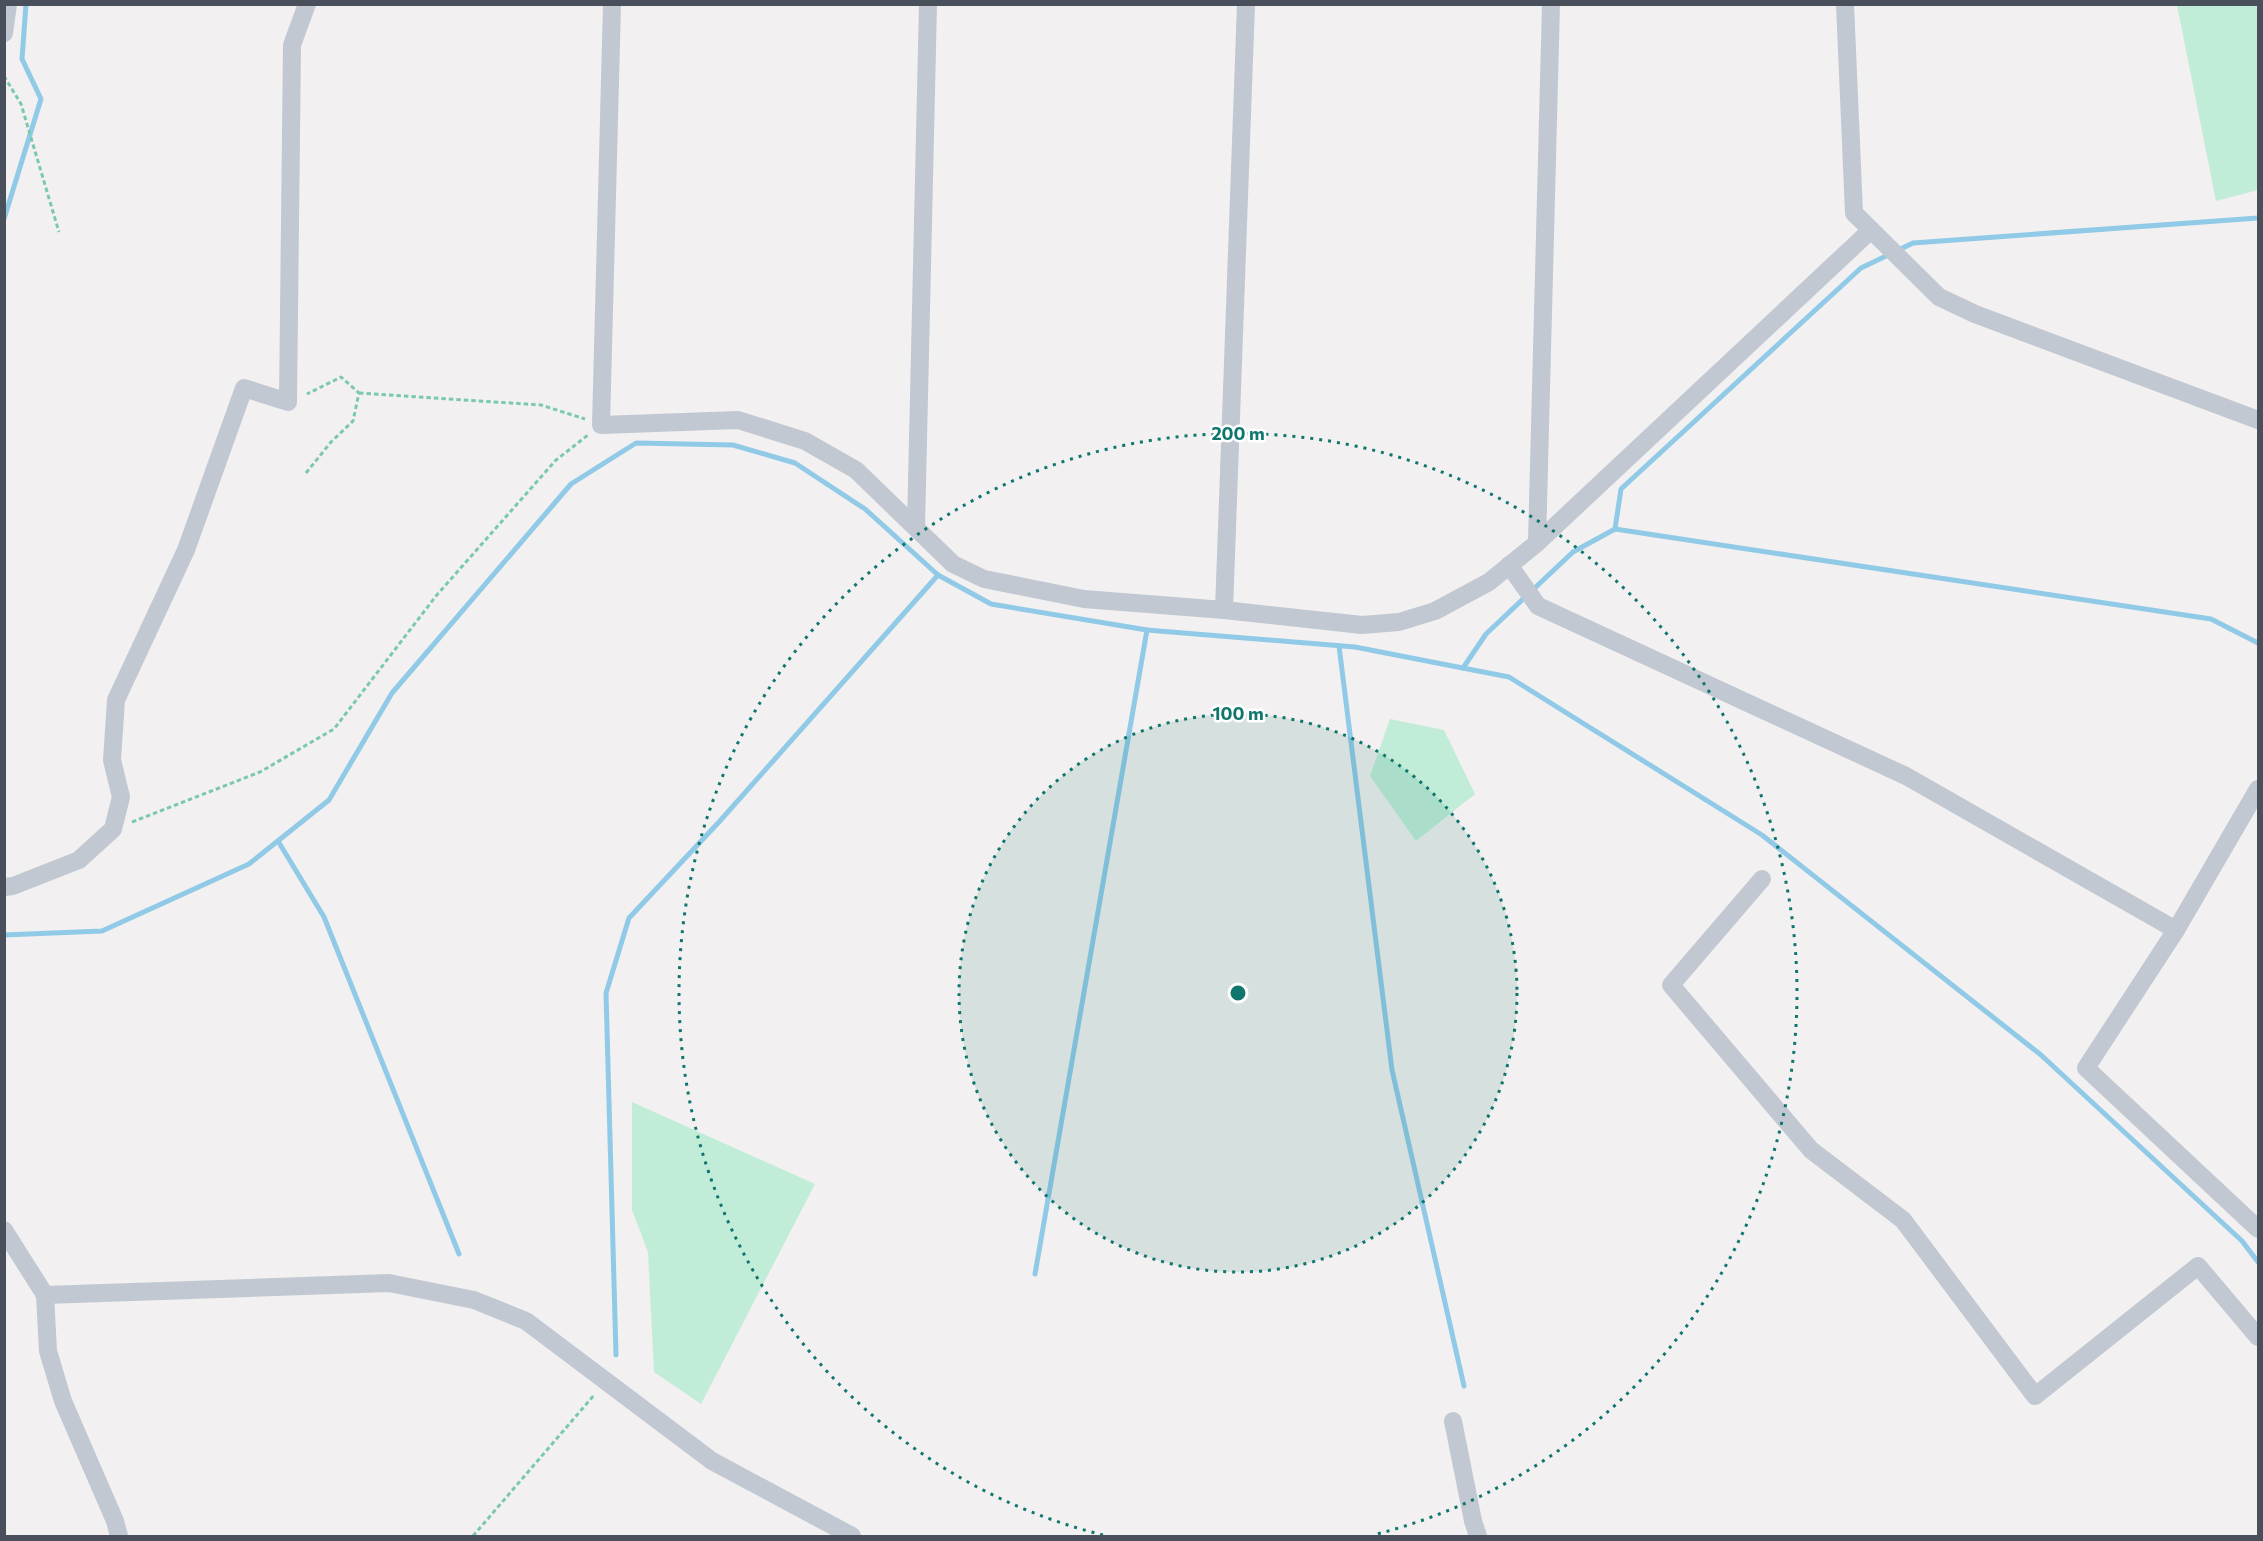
<svg xmlns="http://www.w3.org/2000/svg" width="2263" height="1541" font-family="Commissioner,sans-serif">
<style>
.green{fill:#c1edd8}
.lines{fill:none;stroke-linecap:round;stroke-linejoin:round}
.stream{stroke:#90cae7;stroke-width:5}
.path{stroke:#7bc9ad;stroke-width:3;stroke-dasharray:4.5 3;stroke-linecap:butt}
.street{stroke:#c1c8d1;stroke-width:18}
.ring{fill:none;stroke:#0f766e;stroke-width:3;stroke-dasharray:3 6}
.centre{fill:#0f766e;stroke:#fff;stroke-width:3}
.ring-label{font-size:18px;text-anchor:middle;font-weight:bold;fill:#0f766e;stroke:#fff;stroke-width:5;stroke-linejoin:round;paint-order:stroke}
</style>
<rect width="100%" height="100%" fill="#f2f0f0"/>
<g class="green">
<polygon points="2177,5 2258,5 2258,190 2216,201"/>
<polygon points="1390,719 1444,730 1475,794 1416,841 1370,776"/>
<polygon points="632,1102 815,1184 701,1404 654,1372 648,1252 632,1210"/>
</g>
<g class="lines">
<g class="stream">
<polyline points="4,219 41,99 22,59 26,4"/>
<polyline points="1615,529 1621,489 1861,268 1913,243 2258,218"/>
<polyline points="1339,646 1392,1070 1464,1386"/>
<polyline points="1463,668 1486,634 1573,552 1615,529 2211,619 2258,643"/>
<polyline points="278,841 324,917 459,1254"/>
<polyline points="4,935 102,931 249,864 329,800 392,693 571,484 636,443 733,445 795,463 865,509 938,575 991,604 1147,630 1355,647 1509,677 1762,835 2041,1055 2242,1241 2258,1262"/>
<polyline points="1035,1274 1147,630"/>
<polyline points="616,1355 606,993 629,918 719,822 938,575"/>
</g>
<g class="path">
<polyline points="4,76 21,104 59,232"/>
<polyline points="359,393 541,405 585,419"/>
<polyline points="306,473 331,442 353,421 359,393 341,377 307,394"/>
<polyline points="132,822 260,772 334,729 436,596 556,460 588,435"/>
<polyline points="473,1536 595,1394"/>
</g>
<g class="street">
<polyline points="612,4 601,425 738,420 805,441 856,470 953,564 984,579 1084,599 1224,610 1362,625 1399,622 1435,611 1489,582 1537,543 1871,230"/>
<polyline points="1845,4 1854,213 1939,297 1975,314 2258,420"/>
<polyline points="4,33 8,4"/>
<polyline points="916,527 928,4"/>
<polyline points="1537,543 1551,4"/>
<polyline points="1509,565 1538,606 1906,776 2176,930"/>
<polyline points="1224,610 1246,4"/>
<polyline points="2258,789 2176,930 2086,1068 2258,1229"/>
<polyline points="1762,879 1671,985 1811,1150 1903,1220 2035,1396 2198,1266 2258,1337"/>
<polyline points="4,887 13,886 79,860 113,829 121,797 112,760 116,700 186,550 244,388 288,402 292,45 307,4"/>
<polyline points="4,1230 45,1295 48,1351 63,1401 115,1521 119,1536"/>
<polyline points="45,1295 389,1283 474,1300 526,1321 712,1461 852,1536"/>
<polyline points="1453,1421 1473,1521 1478,1536"/>
</g>
</g>
<circle cx="1238" cy="993" r="279" fill="#0f766e" fill-opacity=".12"/>
<g class="ring">
<circle cx="1238" cy="993" r="279"/>
<path d="M1103 1535A559 559 0 1 1 1373 1535"/>
</g>
<circle cx="1238" cy="993" r="9" class="centre"/>
<g class="ring-label">
<text x="1238" y="440">200 m</text>
<text x="1238" y="720">100 m</text>
</g>
<rect width="2263" height="1541" fill="none" stroke="#49505c" stroke-width="12"/>
</svg>
